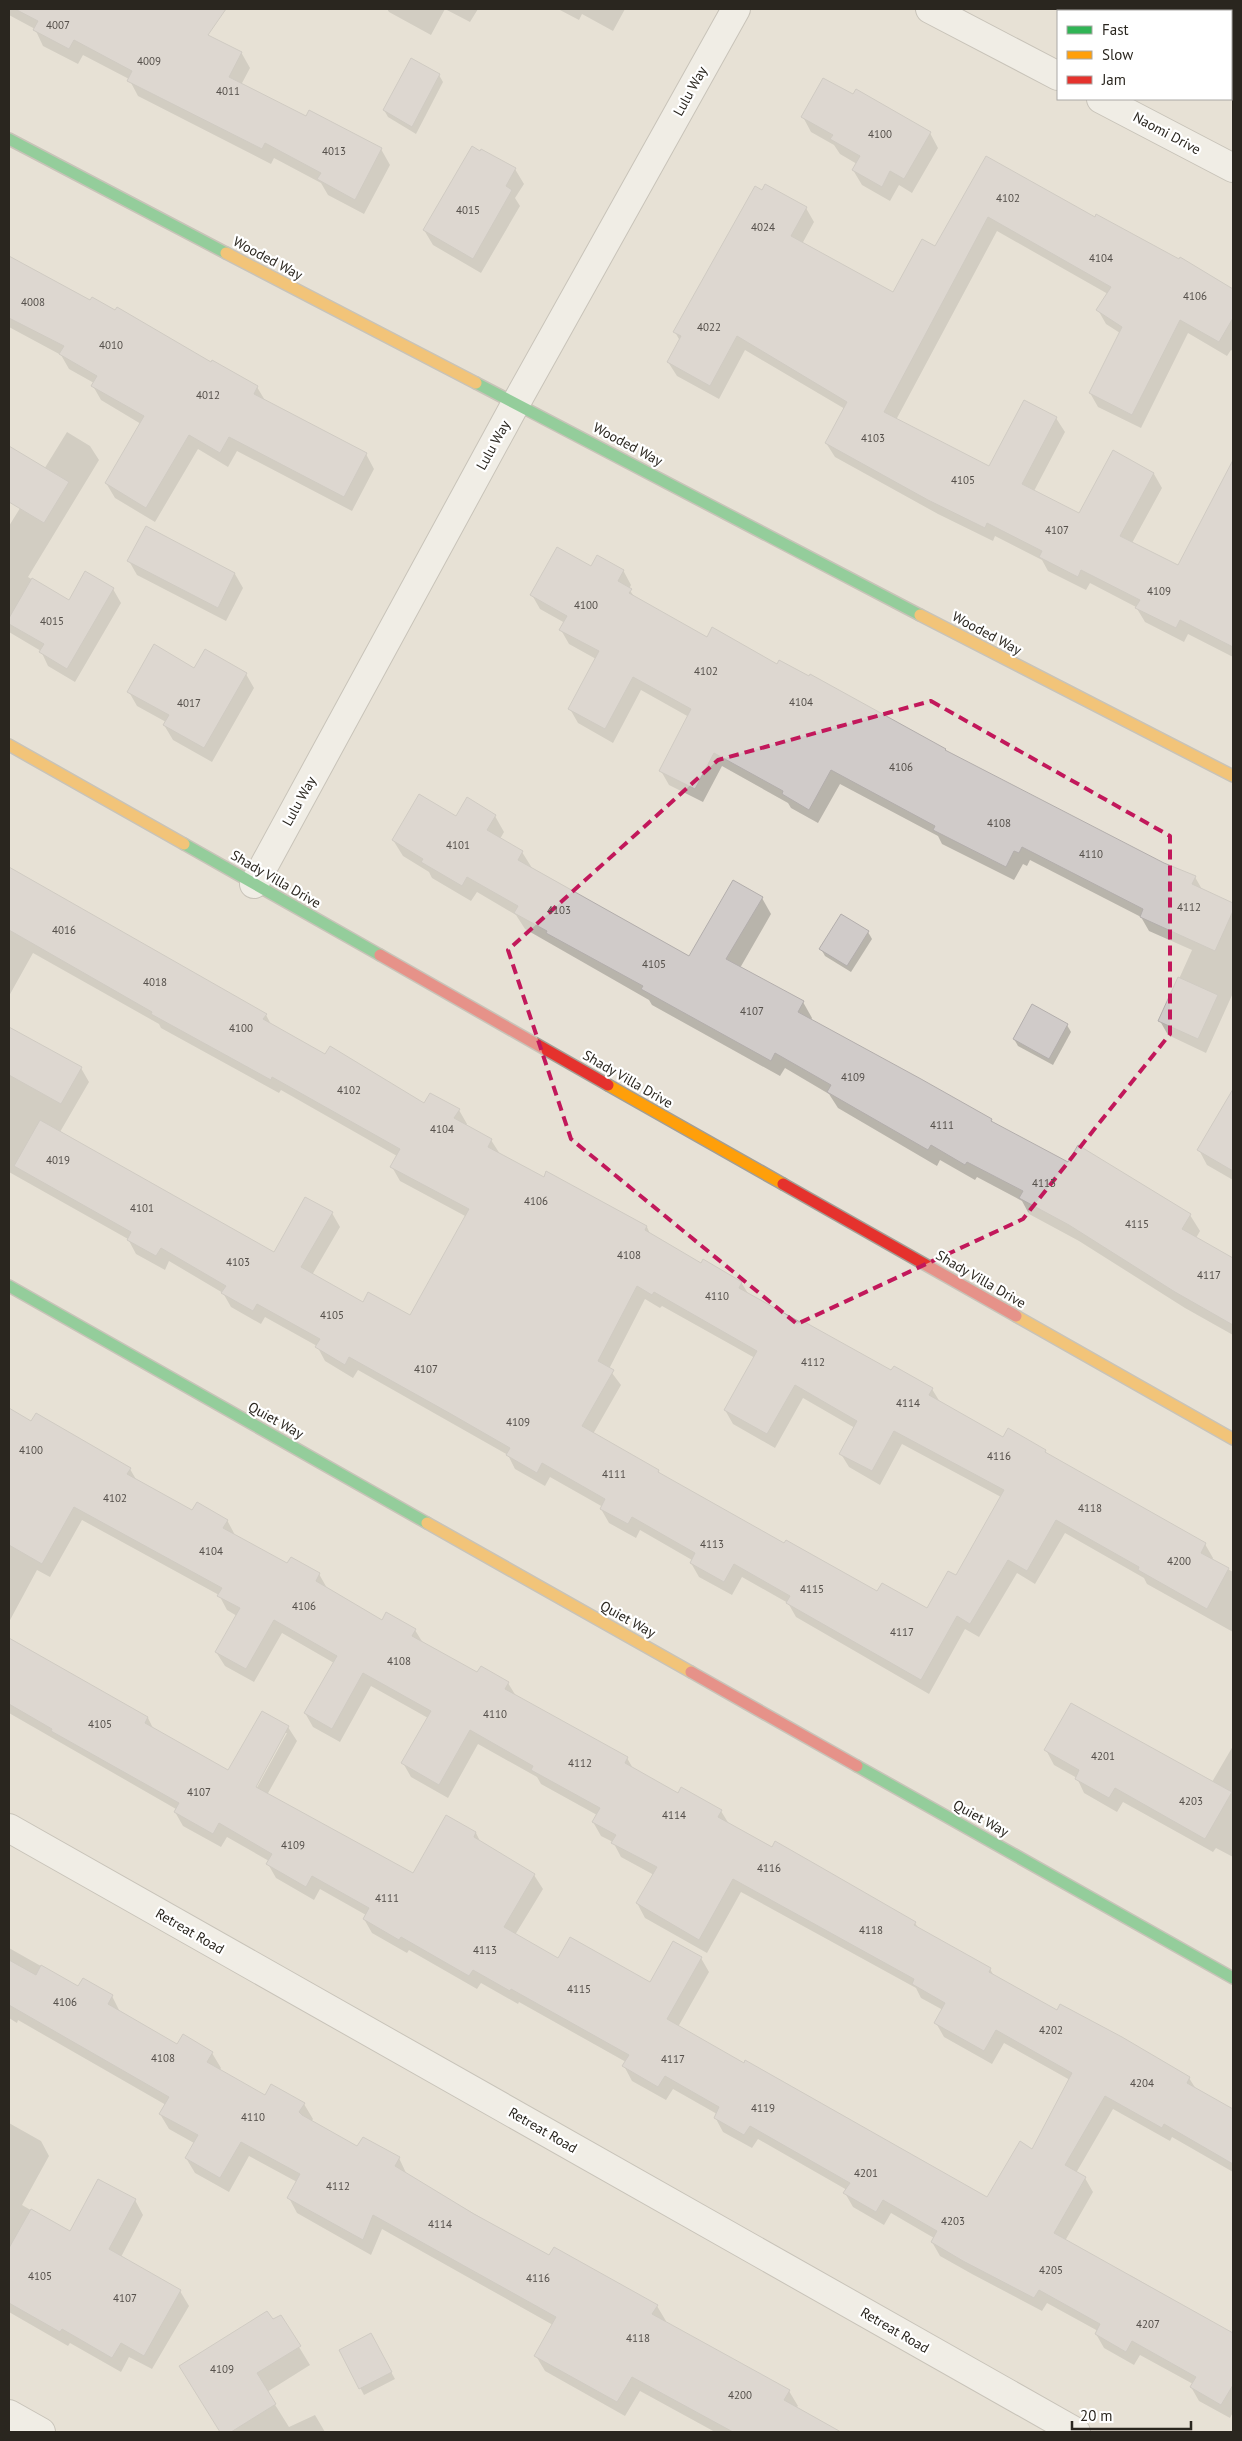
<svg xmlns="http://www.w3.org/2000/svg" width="1242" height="2441" font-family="'PT Sans',sans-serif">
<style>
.shadow{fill:#0003;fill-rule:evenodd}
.building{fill:#d0cbc9;stroke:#b3aeac;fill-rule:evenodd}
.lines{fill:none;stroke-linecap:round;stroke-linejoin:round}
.street-casing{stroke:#a29e96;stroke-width:30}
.fast-casing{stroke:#a29e96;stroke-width:14}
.slow-casing{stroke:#a29e96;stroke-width:14}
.jam-casing{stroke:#a29e96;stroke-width:14}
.street{stroke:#fbfaf9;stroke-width:28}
.fast{stroke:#30b455;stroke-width:11}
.slow{stroke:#ff9f0a;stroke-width:11}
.jam{stroke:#e5322d;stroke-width:11}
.marked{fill:none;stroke:#c2185b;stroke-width:4;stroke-dasharray:10 6;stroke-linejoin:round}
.labels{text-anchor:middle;stroke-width:4.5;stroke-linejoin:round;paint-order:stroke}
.number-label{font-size:11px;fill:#544f4a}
.street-label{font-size:14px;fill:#2a261f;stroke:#fff}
</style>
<rect width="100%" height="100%" fill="#e7e1d6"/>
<g class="shadow">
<polygon points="9,9 154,9 241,52 250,68 241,85 307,117 381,149 390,165 364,214 328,195 321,183 274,158 271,164 138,96 129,79 83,55 78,64 43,46 35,29 9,15"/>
<polygon points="387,9 478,9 470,22 445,9 431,35 389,12"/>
<polygon points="558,9 625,9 613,31 582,14 579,20"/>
<polygon points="1148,9 1187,9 1185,11 1153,11"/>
<polygon points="1233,21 1233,56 1231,55 1231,25"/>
<polygon points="411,60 439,75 443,82 416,134 388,117 384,110"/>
<polygon points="803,117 930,133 938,148 912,193 899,185 890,201 862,185 853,170 857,164 840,154 834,145 811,132"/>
<polygon points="986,158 1095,219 1179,261 1180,259 1233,291 1233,351 1231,350 1227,356 1188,333 1141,428 1098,407 1090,393 1120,333 1106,324 1098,310 1108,294 997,231 896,420 990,468 1056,418 1065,432 1034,491 1079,515 1114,452 1154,474 1162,488 1132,543 1178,567 1219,491 1233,498 1233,585 1229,594 1233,596 1233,657 1188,634 1184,642 1145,622 1136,607 1090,583 1086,590 1048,571 1042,560 995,536 993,541 938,514 835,457 826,443 845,409 745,350 719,399 677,376 668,362 680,341 675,332 806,208 814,222 802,244 893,293 936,248"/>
<polygon points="515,169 524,184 515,198 520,206 481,273 433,245 424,230"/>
<polygon points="9,258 257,387 266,402 366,454 374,469 352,511 237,451 228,467 198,449 155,522 115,498 106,483 141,424 101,400 93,386 94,383 69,369 61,355 9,327"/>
<polygon points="67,432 90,446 99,460 28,577 69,602 113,589 121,603 75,682 48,666 41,651 9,632 9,526"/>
<polygon points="129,561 235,574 243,588 226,621 137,575"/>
<polygon points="592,567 623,570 631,585 629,589 635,598 707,638 778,666 945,750 947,753 1164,864 1195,877 1203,891 1233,904 1233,993 1206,1053 1168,1035 1160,1021 1192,950 1149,931 1141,917 1030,860 1027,866 1023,864 1014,880 942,844 938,836 840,784 818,823 791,808 788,803 722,766 703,802 669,785 661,771 689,717 641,690 613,743 578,723 570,709 596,659 569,644 561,630 565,623 540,609 532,595"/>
<polygon points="195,670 246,674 254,688 212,762 173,740 164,725 166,722 137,706 129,692"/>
<polygon points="495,816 504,832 500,839 522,852 532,868 690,957 762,898 771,914 740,968 803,1002 812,1018 811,1020 991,1120 993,1124 1068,1164 1190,1215 1200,1231 1196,1238 1233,1258 1233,1335 1185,1308 1079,1241 1029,1214 1022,1201 977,1177 975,1180 940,1160 937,1166 838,1108 829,1094 785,1068 780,1076 652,1005 649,1000 525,929 516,915 477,892 471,901 432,878 429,872 403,856 393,840 456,818"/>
<path d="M9,869L266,1015L272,1026L326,1056L425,1105L459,1110L467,1124L466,1126L491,1140L500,1154L544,1178L547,1173L647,1227L651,1236L701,1264L741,1282L749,1295L891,1372L932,1389L940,1402L1004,1438L1045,1451L1048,1456L1205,1544L1213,1558L1212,1560L1233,1572V1632L1147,1584L1144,1578L1065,1533L1035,1584L1017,1573L979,1637L965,1629L929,1694L796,1617L788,1603L742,1577L732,1595L699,1577L691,1563L692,1560L640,1530L636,1538L609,1523L601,1509L603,1507L550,1477L545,1486L515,1469L508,1455L358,1370L353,1378L325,1361L317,1346L265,1317L261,1324L231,1307L223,1293L169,1261L165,1270L136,1254L128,1239L9,1172V1052L19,1034L81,1068L89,1082L60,1132L274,1254L332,1213L340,1227L312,1275L364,1304L411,1317L467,1217L400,1181L392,1167L397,1156L281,1090L279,1093L161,1028L159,1024L33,953L9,996ZM645,1299L660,1308L662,1306L755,1358L725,1410L733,1424L775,1448L803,1398L855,1428L841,1454L849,1467L880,1485L902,1444L1001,1497L956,1577L927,1610L878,1593L784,1545L661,1475L658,1471L593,1434L621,1385L609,1369Z"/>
<polygon points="868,932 872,939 851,972 825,956 821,949"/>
<polygon points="1067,1025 1071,1032 1053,1065 1018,1046 1014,1039"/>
<polygon points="1220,1114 1233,1122 1233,1180 1207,1165 1199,1150"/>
<path d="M9,1410L32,1423L130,1469L137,1481L193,1512L227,1520L235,1535L288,1565L319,1574L327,1588L382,1621L415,1630L423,1643L478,1674L508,1683L516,1696L627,1758L634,1770L678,1795L721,1811L729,1824L915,1923L919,1929L990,1969L994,1976L1057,2011L1189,2078L1196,2089L1233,2110V2172L1172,2137L1170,2141L1113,2109L1076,2173L1085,2178L1093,2192L1065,2241L1128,2277L1130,2275L1233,2335V2412L1230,2418L1199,2401L1191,2387L1193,2384L1140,2355L1134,2365L1104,2348L1096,2334L1098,2331L1047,2303L1042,2311L972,2274L940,2256L932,2242L934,2238L891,2213L884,2225L853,2207L845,2193L847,2190L758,2139L752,2148L723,2132L715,2117L717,2114L673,2089L666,2100L632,2081L624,2066L626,2062L519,2002L518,2004L481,1983L477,1989L409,1950L407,1953L372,1933L364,1919L366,1915L320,1889L314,1900L276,1878L268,1864L269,1861L227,1837L221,1847L183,1826L175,1812L176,1809L9,1713V1640L148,1718L154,1730L229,1772L263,1713L288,1727L297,1741L267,1795L413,1875L447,1816L476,1833L481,1843L534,1875L543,1889L515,1935L559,1959L650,1984L701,1958L709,1972L678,2027L988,2198L1033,2150L1070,2080L1004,2043L992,2064L944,2037L936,2023L943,2010L921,1998L916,1988L741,1892L707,1953L645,1918L637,1903L654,1875L621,1857L613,1842L601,1836L593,1822L597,1815L541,1784L537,1777L478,1744L448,1798L411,1777L403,1763L428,1718L371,1686L340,1742L313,1727L305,1713L334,1663L282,1633L254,1682L225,1666L216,1652L237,1616L227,1610L219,1595L82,1520L50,1577L37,1570L9,1622V1485L12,1480L9,1478ZM284,1733H287L254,1793L251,1792Z"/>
<polygon points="1233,1746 1233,1857 1216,1848 1213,1852 1123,1802 1117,1812 1084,1793 1077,1778 1054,1765 1046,1750 1212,1782"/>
<polygon points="9,1948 78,1987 112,1996 120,2012 177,2045 212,2053 221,2068 219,2071 265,2097 304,2104 313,2119 311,2122 358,2147 399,2158 407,2175 549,2257 657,2306 666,2321 664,2323 789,2391 798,2406 796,2408 831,2428 833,2432 715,2432 640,2391 625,2416 545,2371 536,2356 553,2325 382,2229 371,2255 297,2213 289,2198 297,2182 249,2156 229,2192 195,2173 186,2158 194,2143 169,2129 160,2114 166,2105 18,2020 17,2023 9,2018"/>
<polygon points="9,2123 41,2141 49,2156 22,2205 70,2233 135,2200 143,2215 121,2257 180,2291 189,2306 152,2369 129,2357 121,2372 70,2343 68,2346 9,2312"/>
<polygon points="280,2316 310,2365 267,2392 289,2427 315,2415 325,2432 221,2432 192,2384"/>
<polygon points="371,2335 395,2379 364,2395 341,2351"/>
</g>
<g class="building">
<polygon points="15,9 226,9 208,35 242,52 229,77 306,116 309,110 382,148 355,200 317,179 321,173 265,143 262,149 127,81 132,71 74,40 69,49 33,30 38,21"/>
<polygon points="411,58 440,74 412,127 383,110"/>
<polygon points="823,78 853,94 856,89 931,132 904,179 890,171 882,187 852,170 860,156 830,139 833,135 801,117"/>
<polygon points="472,146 480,151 481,149 516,168 506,186 512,190 473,259 423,230"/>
<polygon points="986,156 1095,217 1096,214 1179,259 1180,257 1233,289 1233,318 1219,342 1180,320 1132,415 1089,393 1122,327 1096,310 1111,287 988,217 884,412 989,466 1024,400 1057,417 1022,484 1079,513 1113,450 1154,473 1120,536 1178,565 1233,460 1233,647 1180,620 1176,628 1135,608 1140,600 1081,570 1078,577 1039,557 1042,551 987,523 985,528 928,500 825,443 847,402 737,336 710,386 667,362 681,336 673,332 755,186 762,190 765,184 807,207 791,236 893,292 922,239 935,246"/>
<polygon points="9,256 90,300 92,297 115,310 117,307 211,362 212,360 258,386 254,394 367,453 344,497 229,437 220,453 189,435 146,508 105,483 144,416 91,386 97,376 59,354 64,346 9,318"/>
<polygon points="9,446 69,482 44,523 9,502"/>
<polygon points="146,526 235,573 218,608 127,561"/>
<polygon points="557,547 591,566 597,555 624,570 618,581 632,589 629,593 707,637 712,627 777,664 779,660 809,676 810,674 946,749 945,750 1164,863 1196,876 1192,884 1233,903 1233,911 1215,951 1140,917 1143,909 1022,847 1019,853 1014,851 1006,867 933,830 935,826 831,770 809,810 782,794 783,791 714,753 695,789 659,771 691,709 633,677 605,729 568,709 599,651 559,630 567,616 530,595"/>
<polygon points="85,571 114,588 67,669 39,652 44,644 9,624 9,618 32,578 69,600"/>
<polygon points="154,644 194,668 205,649 247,673 204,748 163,725 169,715 127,692"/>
<polygon points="419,794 456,816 467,797 496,815 487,830 523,851 518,860 689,956 733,880 763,897 726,959 804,1001 798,1012 921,1079 992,1119 991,1121 1068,1162 1078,1145 1191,1214 1182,1229 1233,1258 1233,1325 1175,1292 1069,1225 1019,1198 1023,1191 967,1162 965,1165 931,1145 928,1150 827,1092 831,1085 775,1053 771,1061 641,989 643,986 546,933 547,931 514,913 518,906 467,877 462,886 421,862 423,859 392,840"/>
<path d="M9,867L267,1014L263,1019L325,1054L330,1046L424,1103L430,1093L460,1109L454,1118L492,1139L488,1147L544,1177L546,1171L647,1226L645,1230L701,1263L703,1259L742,1282L739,1288L800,1322L801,1320L891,1370L894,1366L933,1388L929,1395L1003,1437L1008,1428L1046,1450L1045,1452L1206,1543L1201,1553L1229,1568L1207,1609L1138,1570L1139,1567L1056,1520L1027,1571L1008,1560L970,1624L957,1616L921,1680L786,1603L790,1596L734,1564L724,1582L690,1563L695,1553L632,1517L628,1524L600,1509L605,1499L542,1463L537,1473L506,1455L510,1448L451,1414L349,1357L345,1365L315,1347L320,1339L257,1304L253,1311L221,1293L226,1286L161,1248L156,1256L127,1240L131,1232L14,1166L40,1120L274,1252L305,1197L333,1212L301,1267L363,1302L368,1292L410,1315L469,1209L390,1167L400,1149L272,1077L271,1080L151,1014L152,1012L9,930ZM637,1286L652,1295L654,1292L757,1351L724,1410L767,1434L795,1385L857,1421L839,1454L872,1471L894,1431L1004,1490L956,1575L948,1571L927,1608L882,1583L877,1591L786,1540L784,1543L658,1472L659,1470L582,1426L614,1370L598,1361Z"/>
<polygon points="841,914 869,931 847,966 819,949"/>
<polygon points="1178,977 1218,995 1198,1039 1158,1021"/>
<polygon points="1032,1004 1068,1024 1049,1059 1013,1039"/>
<polygon points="9,1027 82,1067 61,1104 9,1075"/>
<polygon points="1233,1089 1233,1171 1197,1150"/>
<polygon points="9,1408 31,1421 36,1413 131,1468 127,1474 192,1510 197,1502 228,1520 223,1528 287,1563 291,1557 320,1573 316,1581 382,1620 386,1612 416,1629 412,1636 477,1672 481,1666 509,1682 505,1689 628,1757 625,1763 678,1793 681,1787 722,1810 718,1817 772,1847 775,1841 817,1865 916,1922 914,1925 991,1968 989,1972 1057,2010 1060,2004 1122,2037 1190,2077 1187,2083 1233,2109 1233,2164 1164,2124 1162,2128 1105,2096 1065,2165 1086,2177 1054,2233 1233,2333 1233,2385 1221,2405 1190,2387 1196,2377 1132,2341 1126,2352 1095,2334 1100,2324 1039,2290 1034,2298 963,2261 931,2242 937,2231 883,2200 876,2212 843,2193 850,2183 750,2126 744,2135 714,2118 719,2107 665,2076 658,2087 622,2066 629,2055 511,1989 510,1991 473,1970 469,1976 401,1937 399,1940 363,1919 369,1908 312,1876 306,1887 266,1864 272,1854 219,1823 213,1834 174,1812 179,1803 51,1731 52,1729 9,1704 9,1638 148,1717 145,1723 228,1770 262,1711 289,1726 256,1787 413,1873 446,1815 476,1832 474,1837 535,1874 504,1927 558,1958 570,1937 650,1982 673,1941 702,1957 667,2019 744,2063 745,2060 987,2197 1020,2141 1032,2149 1072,2073 996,2030 984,2051 934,2023 945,2003 912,1984 914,1979 733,1879 699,1940 636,1903 657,1867 611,1843 616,1835 592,1822 600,1808 531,1770 533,1766 470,1730 439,1785 401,1763 431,1711 363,1673 332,1729 304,1713 337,1656 274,1620 246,1669 215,1652 240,1608 217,1596 222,1588 74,1507 42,1564 9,1545"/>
<polygon points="1071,1703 1232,1792 1205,1839 1115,1788 1109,1798 1075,1779 1079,1770 1044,1750"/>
<polygon points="9,1960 36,1975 41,1965 78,1986 83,1978 113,1995 108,2004 177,2044 183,2034 213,2052 207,2062 265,2095 271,2084 305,2103 299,2112 302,2115 357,2146 363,2137 400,2157 395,2166 474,2214 549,2255 554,2247 658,2305 652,2314 790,2390 784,2400 841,2432 733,2432 632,2377 617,2402 534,2356 556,2317 373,2215 363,2240 287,2198 300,2174 241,2142 220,2178 185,2158 198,2135 159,2114 169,2097 9,2005"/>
<polygon points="98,2179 136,2199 109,2249 181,2290 144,2356 121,2343 112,2358 62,2329 60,2332 9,2303 9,2248 31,2209 70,2231"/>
<polygon points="267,2311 273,2319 281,2315 301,2346 257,2373 276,2404 231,2432 220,2432 179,2366"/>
<polygon points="371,2333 392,2372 359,2389 339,2350"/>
</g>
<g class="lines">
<defs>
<g id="street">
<polyline points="930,9 1058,76"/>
<polyline points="1101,99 1233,168"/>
<polyline points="254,884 516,403 736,9"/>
<polyline points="9,1828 1076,2432"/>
<polyline points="9,2414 41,2432"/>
</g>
<g id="fast">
<polyline points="9,139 226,253"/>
<polyline points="476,383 920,615"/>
<polyline points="184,844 380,955"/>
<polyline points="9,1286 427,1523"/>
<polyline points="857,1766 1233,1978"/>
</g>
<g id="slow">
<polyline points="226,253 476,383"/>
<polyline points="920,615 1233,776"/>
<polyline points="9,745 184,844"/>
<polyline points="608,1085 783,1184"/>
<polyline points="1016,1316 1233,1439"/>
<polyline points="427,1523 691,1672"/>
</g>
<g id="jam">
<polyline points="380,955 608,1085"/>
<polyline points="783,1184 1016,1316"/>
<polyline points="691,1672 857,1766"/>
</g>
</defs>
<use href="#street" class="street-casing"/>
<use href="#fast" class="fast-casing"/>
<use href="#slow" class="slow-casing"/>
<use href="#jam" class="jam-casing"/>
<use href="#street" class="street"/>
<use href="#fast" class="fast"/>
<use href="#slow" class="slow"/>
<use href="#jam" class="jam"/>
</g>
<path d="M0 0H1242V2441H0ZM931,701L1170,836V1034L1023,1219L797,1324L571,1139L508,950L718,760Z" fill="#e7e1d6" fill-opacity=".55" fill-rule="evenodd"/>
<path class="marked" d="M931,701L1170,836V1034L1023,1219L797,1324L571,1139L508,950L718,760Z"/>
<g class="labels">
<g class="number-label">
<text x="58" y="29">4007</text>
<text x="149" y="65">4009</text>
<text x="228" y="95">4011</text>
<text x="880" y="138">4100</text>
<text x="334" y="155">4013</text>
<text x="1008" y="202">4102</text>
<text x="468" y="214">4015</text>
<text x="763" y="231">4024</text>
<text x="1101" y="262">4104</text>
<text x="1195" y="300">4106</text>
<text x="33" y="306">4008</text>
<text x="709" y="331">4022</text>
<text x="111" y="349">4010</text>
<text x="208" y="399">4012</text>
<text x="873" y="442">4103</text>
<text x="963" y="484">4105</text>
<text x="1057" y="534">4107</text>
<text x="1159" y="595">4109</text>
<text x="586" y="609">4100</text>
<text x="52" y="625">4015</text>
<text x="706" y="675">4102</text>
<text x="801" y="706">4104</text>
<text x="189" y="707">4017</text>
<text x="901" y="771">4106</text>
<text x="999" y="827">4108</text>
<text x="458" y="849">4101</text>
<text x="1091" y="858">4110</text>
<text x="1189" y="911">4112</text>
<text x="559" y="914">4103</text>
<text x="64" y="934">4016</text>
<text x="654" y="968">4105</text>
<text x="155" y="986">4018</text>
<text x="752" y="1015">4107</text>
<text x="241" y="1032">4100</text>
<text x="853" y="1081">4109</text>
<text x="349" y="1094">4102</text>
<text x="942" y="1129">4111</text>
<text x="442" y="1133">4104</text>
<text x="58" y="1164">4019</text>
<text x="1044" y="1187">4113</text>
<text x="536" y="1205">4106</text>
<text x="142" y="1212">4101</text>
<text x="1137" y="1228">4115</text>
<text x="629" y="1259">4108</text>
<text x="238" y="1266">4103</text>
<text x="1209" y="1279">4117</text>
<text x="717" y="1300">4110</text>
<text x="332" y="1319">4105</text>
<text x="813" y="1366">4112</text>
<text x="426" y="1373">4107</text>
<text x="908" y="1407">4114</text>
<text x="518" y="1426">4109</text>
<text x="31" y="1454">4100</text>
<text x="999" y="1460">4116</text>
<text x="614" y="1478">4111</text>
<text x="115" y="1502">4102</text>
<text x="1090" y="1512">4118</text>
<text x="712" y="1548">4113</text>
<text x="211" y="1555">4104</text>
<text x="1179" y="1565">4200</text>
<text x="812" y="1593">4115</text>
<text x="304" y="1610">4106</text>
<text x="902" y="1636">4117</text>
<text x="399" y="1665">4108</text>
<text x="495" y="1718">4110</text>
<text x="100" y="1728">4105</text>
<text x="1103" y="1760">4201</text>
<text x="580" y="1767">4112</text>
<text x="199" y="1796">4107</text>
<text x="1191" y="1805">4203</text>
<text x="674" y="1819">4114</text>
<text x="293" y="1849">4109</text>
<text x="769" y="1872">4116</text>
<text x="387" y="1902">4111</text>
<text x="871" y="1934">4118</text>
<text x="485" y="1954">4113</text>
<text x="579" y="1993">4115</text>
<text x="65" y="2006">4106</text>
<text x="1051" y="2034">4202</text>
<text x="163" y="2062">4108</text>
<text x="673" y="2063">4117</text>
<text x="1142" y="2087">4204</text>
<text x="763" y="2112">4119</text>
<text x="253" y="2121">4110</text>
<text x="866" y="2177">4201</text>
<text x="338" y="2190">4112</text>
<text x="953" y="2225">4203</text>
<text x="440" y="2228">4114</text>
<text x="1051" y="2274">4205</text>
<text x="40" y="2280">4105</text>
<text x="538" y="2282">4116</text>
<text x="125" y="2302">4107</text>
<text x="1148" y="2328">4207</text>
<text x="638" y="2342">4118</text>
<text x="222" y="2373">4109</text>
<text x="740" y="2399">4200</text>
</g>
<g class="street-label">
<text transform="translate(690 91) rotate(-61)" y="5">Lulu Way</text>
<text transform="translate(1167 133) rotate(28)" y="5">Naomi Drive</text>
<text transform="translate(268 258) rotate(28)" y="5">Wooded Way</text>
<text transform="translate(628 444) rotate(28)" y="5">Wooded Way</text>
<text transform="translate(493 445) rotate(-61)" y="5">Lulu Way</text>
<text transform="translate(987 633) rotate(28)" y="5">Wooded Way</text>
<text transform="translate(299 801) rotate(-61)" y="5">Lulu Way</text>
<text transform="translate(276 879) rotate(30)" y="5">Shady Villa Drive</text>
<text transform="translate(628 1079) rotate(30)" y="5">Shady Villa Drive</text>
<text transform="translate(981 1279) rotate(30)" y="5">Shady Villa Drive</text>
<text transform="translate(276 1420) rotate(29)" y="5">Quiet Way</text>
<text transform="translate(628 1619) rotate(29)" y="5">Quiet Way</text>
<text transform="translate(981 1818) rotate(29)" y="5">Quiet Way</text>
<text transform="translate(190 1931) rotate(30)" y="5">Retreat Road</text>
<text transform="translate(543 2130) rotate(30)" y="5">Retreat Road</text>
<text transform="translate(895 2330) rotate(30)" y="5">Retreat Road</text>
</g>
</g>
<rect width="1242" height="2441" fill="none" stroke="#2a261f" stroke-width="20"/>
<rect x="1057" y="10" width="175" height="90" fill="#ffffff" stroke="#aaa8a5"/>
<rect x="1067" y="26" width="25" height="8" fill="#30b455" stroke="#aaa8a5"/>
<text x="1102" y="35" font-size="15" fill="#2a261f">Fast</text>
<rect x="1067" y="51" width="25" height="8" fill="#ff9f0a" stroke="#aaa8a5"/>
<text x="1102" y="60" font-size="15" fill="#2a261f">Slow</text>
<rect x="1067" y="76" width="25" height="8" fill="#e5322d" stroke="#aaa8a5"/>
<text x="1102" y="85" font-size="15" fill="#2a261f">Jam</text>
<path d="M1072 2421v8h119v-8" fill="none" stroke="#2a261f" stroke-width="2.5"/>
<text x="1080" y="2421" font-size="15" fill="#2a261f" stroke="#ffffff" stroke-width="4" paint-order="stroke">20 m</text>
</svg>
